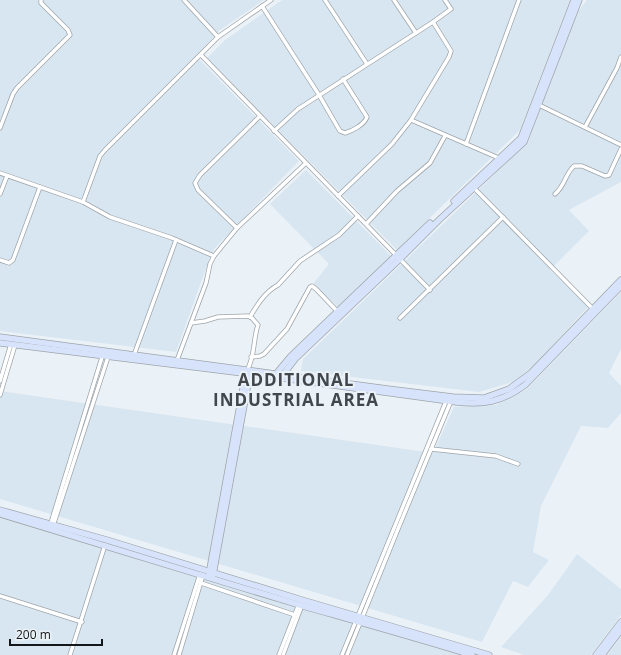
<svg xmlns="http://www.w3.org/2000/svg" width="621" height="655" font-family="'Open Sans',sans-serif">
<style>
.built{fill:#d8e6f1}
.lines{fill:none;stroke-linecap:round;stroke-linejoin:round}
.street-casing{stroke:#9ea5aa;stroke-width:5}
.secondary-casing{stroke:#9ea5aa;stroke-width:7}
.street{stroke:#fff;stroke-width:3.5}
.secondary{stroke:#d7e3fb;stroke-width:5.5}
.labels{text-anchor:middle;stroke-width:4;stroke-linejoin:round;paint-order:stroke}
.district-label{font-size:17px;font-weight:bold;letter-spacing:1px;fill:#41474c;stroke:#ebf2f7}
</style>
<rect width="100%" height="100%" fill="#ebf2f7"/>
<g class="built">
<polygon points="0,0 264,0 220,30 196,56 299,161 215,248 210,257 176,352 0,331"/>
<polygon points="282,0 570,0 520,130 397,250 207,58 225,40"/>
<polygon points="587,0 621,0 621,182 569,210 589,231 550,270 588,307 534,366 513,382 479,392 301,371 303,359 528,142 575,15"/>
<polygon points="306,170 392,257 338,307 313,284 329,264 270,204"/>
<polygon points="621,292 621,349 609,373 621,386 621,413 608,428 581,426 541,506 533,552 549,560 528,587 513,581 482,642 0,499 0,391 433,453 454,407 496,405 527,389"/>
<polygon points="0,518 463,655 0,655"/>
<polygon points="577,554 621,589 621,615 591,655 524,655 501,647 548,595"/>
<polygon points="621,637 621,655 607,655"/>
</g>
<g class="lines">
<defs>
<g id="street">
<polyline points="184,0 218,37"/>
<polyline points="325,0 367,64"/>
<polyline points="394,0 416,33"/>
<polyline points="445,0 451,9 433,22 451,51 449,57 411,120 501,159"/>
<path d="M262,6L319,95L337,126L340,131L345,133C352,131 364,125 367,117L343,79"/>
<polyline points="201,55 430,290"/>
<polyline points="537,104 621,145"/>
<polyline points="585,127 617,68 621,57"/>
<polyline points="0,128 13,94 17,88 70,35 68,30 41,3 41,0"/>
<polyline points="274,131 298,109 433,22"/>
<polyline points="466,144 519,0"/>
<polyline points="0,173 83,202 110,217 172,238 214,256"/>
<polyline points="473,187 594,310"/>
<polyline points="0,194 7,176"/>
<path d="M555,194C565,186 565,174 574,166H582L605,176L609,175L621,149"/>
<polyline points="338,196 392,144 411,120"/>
<polyline points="83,202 100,156 105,150 218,37 271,0"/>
<polyline points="366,224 397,191 430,163 445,136"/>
<polyline points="237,228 198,190 195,183 200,175 260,116"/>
<polyline points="0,260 9,263 13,260 40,187"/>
<path d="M250,317C257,305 265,292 278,285L300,261L339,235L358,216"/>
<polyline points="400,318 503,217"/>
<path d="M191,323L205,321L218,317L248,316L252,318L258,325C253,339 255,358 247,370"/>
<polyline points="134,355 176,240"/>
<polyline points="251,357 260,356 264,354 287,329 310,287 312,286 316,289 338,312"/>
<polyline points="176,363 206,283 210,264 214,256 237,228 306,163"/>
<polyline points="0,381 11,344"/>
<polyline points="0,395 15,345"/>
<polyline points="431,449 496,456 518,464"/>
<polyline points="50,526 103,354"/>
<polyline points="53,526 109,354"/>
<polyline points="201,583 295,615"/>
<polyline points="0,596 82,622"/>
<polyline points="70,655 105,545"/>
<polyline points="174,655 200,574"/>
<polyline points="179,655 203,575"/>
<polyline points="279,655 299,604"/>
<polyline points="283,655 302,605"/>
<polyline points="342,655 447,399"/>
<polyline points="347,655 398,529 451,401"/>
</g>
<g id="secondary">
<polyline points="454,201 521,138 574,0"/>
<polyline points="0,337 388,389 453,397 484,398 509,389 531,373 621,280"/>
<path d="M0,343L274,377L456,402C484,405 502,402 525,385L621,286"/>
<polyline points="275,375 291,356 430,223"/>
<polyline points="282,376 295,359 400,259 440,219 524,142 579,0"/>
<polyline points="0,510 107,540 302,600 489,655"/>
<path d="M0,514C102,544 202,576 303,606C359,622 416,638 472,655"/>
<polyline points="209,574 246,372"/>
<polyline points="213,575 250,373"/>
<polyline points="596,655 621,622"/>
<polyline points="602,655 621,630"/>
</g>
</defs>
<use href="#street" class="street-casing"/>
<use href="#secondary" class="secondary-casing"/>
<use href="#street" class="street"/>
<use href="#secondary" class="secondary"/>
</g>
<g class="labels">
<g class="district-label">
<text x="296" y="386">ADDITIONAL<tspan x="296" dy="20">INDUSTRIAL AREA</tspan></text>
</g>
</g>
<path d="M10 639v6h92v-6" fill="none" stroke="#141719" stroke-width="2"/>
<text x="16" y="639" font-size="12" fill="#141719" stroke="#ebf2f7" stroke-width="3" paint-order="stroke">200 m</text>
</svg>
